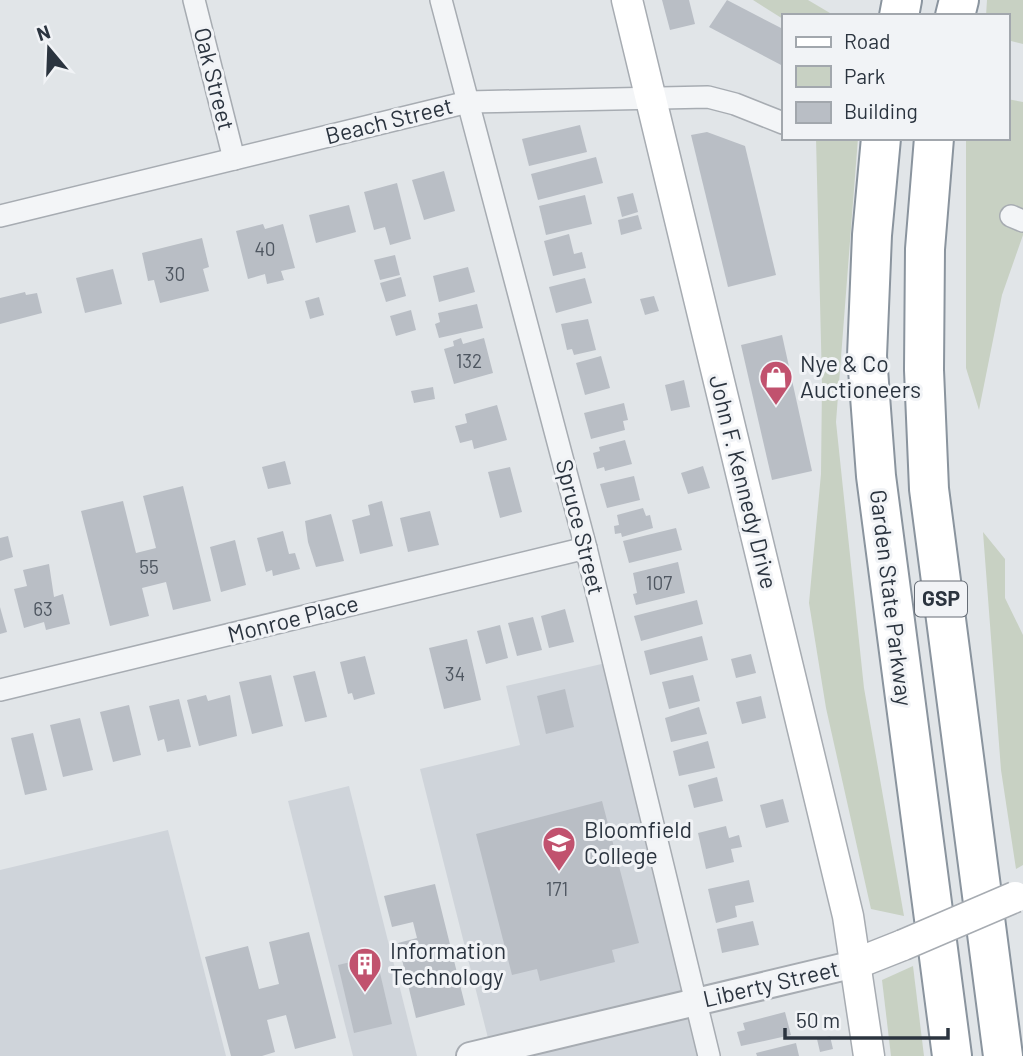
<svg xmlns="http://www.w3.org/2000/svg" width="1023" height="1056" font-family="Barlow,sans-serif">
<style>
.built{fill:#cfd4da}
.green{fill:#c8d1c3}
.building{fill:#b9bec5}
.lines{fill:none;stroke-linecap:round;stroke-linejoin:round}
.minor-casing{stroke:#a7acb2;stroke-width:24}
.tertiary-casing{stroke:#a7acb2;stroke-width:30}
.secondary-casing{stroke:#a7acb2;stroke-width:33}
.motorway-casing{stroke:#8a949e;stroke-width:42}
.minor{stroke:#f3f5f7;stroke-width:21}
.tertiary{stroke:#f3f5f7;stroke-width:26}
.secondary{stroke:#fff;stroke-width:30}
.motorway{stroke:#fff;stroke-width:38}
.secondary-bridge-casing{stroke:#a7acb2;stroke-width:33;stroke-linecap:butt}
.secondary-bridge{stroke:#fff;stroke-width:30}
.labels{text-anchor:middle;stroke-width:6;stroke-linejoin:round;paint-order:stroke}
.number-label{font-size:19px;fill:#4e5660}
.shield{fill:#f1f3f6;stroke:#666d76;stroke-width:2}
.shield-label{font-size:21px;font-weight:bold;fill:#2b343f}
.street-label{font-size:23px;fill:#2b343f;stroke:#f1f3f6}
.poi-label{font-size:23px;fill:#2b343f;stroke:#f1f3f6;text-anchor:start}
</style>
<rect width="100%" height="100%" fill="#e1e5e8"/>
<g class="built">
<polygon points="619,660 718,1056 470,1056 491,1050 420,769 520,745 506,686"/>
<polygon points="349,786 417,1056 353,1056 288,801"/>
<polygon points="168,830 226,1056 0,1056 0,870"/>
</g>
<g class="green">
<polygon points="753,0 808,0 835,16 783,16 783,19"/>
<polygon points="987,0 1023,0 1023,44 1007,40 1007,16 986,16"/>
<polygon points="1007,99 1023,102 1023,235 1002,295 979,410 966,368 966,138 1007,138"/>
<polygon points="816,138 858,138 836,422 864,688 904,916 871,909 826,708 809,603 821,474 822,383"/>
<polygon points="983,532 1005,559 1005,598 1023,635 1023,865 1016,869 1001,770"/>
<polygon points="913,966 924,1056 891,1056 882,980"/>
</g>
<g class="building">
<polygon points="662,0 689,0 695,24 670,30"/>
<polygon points="727,0 783,29 783,66 709,27"/>
<polygon points="580,125 587,152 529,166 522,139"/>
<polygon points="707,132 745,146 776,275 728,287 691,135"/>
<polygon points="596,157 603,183 538,200 531,174"/>
<polygon points="444,171 455,211 424,220 412,180"/>
<polygon points="397,183 411,239 390,245 385,227 374,230 364,192"/>
<polygon points="633,193 638,212 622,217 617,197"/>
<polygon points="585,195 592,224 546,235 539,206"/>
<polygon points="349,205 356,232 316,243 309,215"/>
<polygon points="638,215 642,229 621,235 618,220"/>
<polygon points="263,224 265,229 283,224 295,268 281,271 284,280 267,284 265,274 248,279 236,231"/>
<polygon points="569,234 574,254 582,252 586,268 553,276 544,241"/>
<polygon points="202,238 209,267 203,269 209,291 160,303 154,280 148,281 142,253"/>
<polygon points="395,255 400,275 380,280 374,260"/>
<polygon points="468,267 475,292 439,302 433,276"/>
<polygon points="113,269 122,304 85,313 76,278"/>
<polygon points="401,277 406,296 386,302 380,283"/>
<polygon points="585,278 592,303 556,313 549,287"/>
<polygon points="25,292 26,295 37,293 42,313 0,324 0,298"/>
<polygon points="654,296 659,311 645,315 640,299"/>
<polygon points="319,297 324,315 310,319 305,301"/>
<polygon points="477,304 483,328 439,338 435,324 440,322 438,313"/>
<polygon points="411,310 416,330 396,336 390,316"/>
<polygon points="588,319 596,350 574,355 572,349 567,350 561,324"/>
<polygon points="782,335 812,471 772,480 741,345"/>
<polygon points="461,338 463,344 484,338 493,373 454,384 444,349 454,346 453,341"/>
<polygon points="601,356 610,388 585,395 576,363"/>
<polygon points="684,380 690,407 671,411 665,385"/>
<polygon points="433,387 435,399 414,403 411,391"/>
<polygon points="624,403 628,420 623,421 625,430 591,439 584,413"/>
<polygon points="497,405 507,440 474,449 472,440 460,443 455,426 467,423 465,414"/>
<polygon points="625,440 632,464 605,471 604,467 597,469 593,453 600,451 599,447"/>
<polygon points="285,461 291,484 268,489 262,467"/>
<polygon points="703,466 710,488 688,494 681,473"/>
<polygon points="510,467 522,512 500,518 488,472"/>
<polygon points="634,476 640,500 607,508 600,484"/>
<polygon points="183,486 211,601 173,610 166,582 142,588 149,616 110,626 81,511 123,501 136,553 156,548 143,496"/>
<polygon points="382,501 393,546 360,554 352,520 370,515 368,505"/>
<polygon points="643,508 646,516 650,515 653,528 622,537 621,533 615,534 614,526 619,525 617,515"/>
<polygon points="430,511 439,545 408,552 400,518"/>
<polygon points="331,514 344,561 316,567 308,542 305,521"/>
<polygon points="676,528 682,550 629,563 623,541"/>
<polygon points="283,531 289,554 295,553 300,569 273,576 272,570 266,572 257,538"/>
<polygon points="8,536 13,557 0,561 0,538"/>
<polygon points="235,540 246,585 221,592 210,547"/>
<polygon points="678,562 685,593 636,605 633,594 637,593 633,573"/>
<polygon points="49,564 54,597 63,594 70,624 46,630 44,622 24,628 14,589 27,586 23,570"/>
<polygon points="697,600 703,624 641,641 634,616"/>
<polygon points="0,607 7,632 0,634"/>
<polygon points="565,609 574,642 549,648 541,616"/>
<polygon points="533,617 542,650 517,656 508,623"/>
<polygon points="500,625 508,658 486,664 477,631"/>
<polygon points="702,636 708,660 650,675 644,651"/>
<polygon points="467,639 481,700 444,709 429,648"/>
<polygon points="751,654 756,673 736,678 731,659"/>
<polygon points="365,656 375,694 354,700 352,693 348,694 340,662"/>
<polygon points="315,671 327,717 305,722 293,676"/>
<polygon points="271,675 283,726 252,734 239,682"/>
<polygon points="693,675 700,701 669,709 662,682"/>
<polygon points="565,689 574,727 546,734 537,696"/>
<polygon points="206,695 208,701 230,695 237,736 199,746 187,700"/>
<polygon points="761,696 766,718 742,724 736,702"/>
<polygon points="179,699 191,747 167,752 164,739 158,741 149,706"/>
<polygon points="129,705 141,755 113,762 100,712"/>
<polygon points="699,707 707,734 671,742 665,718"/>
<polygon points="80,718 93,770 63,777 50,725"/>
<polygon points="33,733 47,790 25,795 11,738"/>
<polygon points="708,741 715,768 679,776 673,751"/>
<polygon points="717,777 723,801 694,808 688,785"/>
<polygon points="783,799 789,822 766,828 760,805"/>
<polygon points="602,801 639,943 612,950 615,962 540,981 537,969 512,975 476,834"/>
<polygon points="726,826 729,838 739,835 742,847 731,849 734,862 706,869 698,833"/>
<polygon points="749,880 754,902 735,906 737,917 716,923 708,889"/>
<polygon points="435,884 465,1005 416,1018 398,943 417,938 413,922 392,927 384,896"/>
<polygon points="753,921 759,945 722,953 717,929"/>
<polygon points="309,932 336,1038 295,1049 286,1015 267,1020 275,1052 262,1056 231,1056 205,957 248,946 259,989 279,984 269,942"/>
<polygon points="376,956 392,1024 354,1033 338,965"/>
<polygon points="785,1012 791,1035 741,1046 737,1032 745,1030 743,1023"/>
<polygon points="830,1036 833,1049 820,1052 817,1039"/>
<polygon points="796,1043 799,1056 757,1056 756,1053"/>
</g>
<g class="lines">
<defs>
<g id="minor">
<polyline points="194,0 234,159"/>
<polyline points="441,0 586,548 709,1056"/>
<polyline points="0,216 468,102 708,97 735,104 783,123"/>
<polyline points="1011,216 1023,221"/>
<polyline points="0,690 586,548"/>
</g>
<polyline id="tertiary" points="470,1056 855,964"/>
<g id="secondary">
<polyline points="627,0 848,916 869,1056"/>
<polyline points="855,964 903,945"/>
</g>
<g id="motorway">
<polyline points="899,16 902,0"/>
<polyline points="955,16 959,0"/>
<polyline points="881,138 872,235 867,356 876,476 952,1056"/>
<polyline points="934,138 925,249 924,370 929,489 1003,1056"/>
</g>
</defs>
<use href="#minor" class="minor-casing"/>
<use href="#tertiary" class="tertiary-casing"/>
<use href="#secondary" class="secondary-casing"/>
<use href="#motorway" class="motorway-casing"/>
<use href="#minor" class="minor"/>
<use href="#tertiary" class="tertiary"/>
<use href="#secondary" class="secondary"/>
<use href="#motorway" class="motorway"/>
<defs>
<polyline id="secondary-bridge" points="903,945 1015,897"/>
</defs>
<use href="#secondary-bridge" class="secondary-bridge-casing"/>
<use href="#secondary-bridge" class="secondary-bridge"/>
</g>
<defs>
<symbol id="shop-pin" viewBox="-11 -11 22 30"><path d="M0 17L-7.5 6A9.5 9.5 0 1 1 7.5 6Z" fill="#c1526e" stroke="#f1f3f6"/><path d="M-5-2.5h2.3a2.7 3.5 0 0 1 5.4 0H5L5.5 6h-11ZM-1.5-2.5h3a1.5 2.3 0 0 0-3 0Z" fill="#fff"/></symbol>
<symbol id="university-pin" viewBox="-11 -11 22 30"><path d="M0 17L-7.5 6A9.5 9.5 0 1 1 7.5 6Z" fill="#c1526e" stroke="#f1f3f6"/><path d="M0-5L7-2L0 1L-7-2ZM-4 1L0 2.5L4 1V4Q0 6-4 4Z" fill="#fff"/></symbol>
<symbol id="building-pin" viewBox="-11 -11 22 30"><path d="M0 17L-7.5 6A9.5 9.5 0 1 1 7.5 6Z" fill="#c1526e" stroke="#f1f3f6"/><path d="M-4-6H4V6H1V3H-1V6H-4ZM-2.5-4.3h1.7v1.8h-1.7ZM.8-4.3h1.7v1.8H.8ZM-2.5-1h1.7V.8h-1.7ZM.8-1h1.7V.8H.8Z" fill="#fff"/></symbol>
</defs>
<g fill-rule="evenodd">
<use href="#shop-pin" x="757" y="358" width="38" height="52"/>
<use href="#university-pin" x="540" y="824" width="38" height="52"/>
<use href="#building-pin" x="346" y="945" width="38" height="52"/>
</g>
<g class="labels">
<g class="number-label">
<text x="265" y="256">40</text>
<text x="175" y="281">30</text>
<text x="469" y="368">132</text>
<text x="149" y="574">55</text>
<text x="659" y="590">107</text>
<text x="43" y="616">63</text>
<text x="455" y="681">34</text>
<text x="557" y="896">171</text>
</g>
<rect class="shield" x="915" y="581.5" width="52" height="35" rx="5"/>
<g class="shield-label">
<text x="941" y="606">GSP</text>
</g>
<g class="street-label">
<text transform="translate(214 79) rotate(76)" y="8">Oak Street</text>
<text transform="translate(389 121) rotate(-14)" y="8">Beach Street</text>
<text transform="translate(743 482) rotate(76)" y="8">John F. Kennedy Drive</text>
<text transform="translate(580 527) rotate(76)" y="8">Spruce Street</text>
<text transform="translate(891 598) rotate(83)" y="8">Garden State Parkway</text>
<text transform="translate(293 619) rotate(-14)" y="8">Monroe Place</text>
<text transform="translate(771 984) rotate(-13)" y="8">Liberty Street</text>
</g>
<g class="poi-label">
<text x="800" y="372">Nye &amp; Co<tspan x="800" dy="26">Auctioneers</tspan></text>
<text x="584" y="838">Bloomfield<tspan x="584" dy="26">College</tspan></text>
<text x="390" y="959">Information<tspan x="390" dy="26">Technology</tspan></text>
</g>
</g>
<rect x="782" y="14" width="228" height="126" fill="#f1f3f6" stroke="#a2a7ad" stroke-width="2"/>
<rect x="796" y="37" width="35" height="10" fill="#ffffff" stroke="#a2a7ad" stroke-width="2"/>
<text x="844" y="49" font-size="21" fill="#2b343f">Road</text>
<rect x="796" y="66" width="35" height="21" fill="#c8d1c3" stroke="#a2a7ad" stroke-width="2"/>
<text x="844" y="84" font-size="21" fill="#2b343f">Park</text>
<rect x="796" y="102" width="35" height="21" fill="#b9bec5" stroke="#a2a7ad" stroke-width="2"/>
<text x="844" y="119" font-size="21" fill="#2b343f">Building</text>
<g transform="translate(49 49) rotate(341)" stroke="#f1f3f6" stroke-width="5" paint-order="stroke">
<path d="M0-5L12 26L0 18L-12 26Z" fill="#2b343f"/>
<text y="-10" font-size="19" font-weight="bold" text-anchor="middle" fill="#2b343f">N</text>
</g>
<path d="M785 1028v10h163v-10" fill="none" stroke="#2b343f" stroke-width="3.5"/>
<text x="796" y="1028" font-size="21" fill="#2b343f" stroke="#f1f3f6" stroke-width="5" paint-order="stroke">50 m</text>
</svg>
